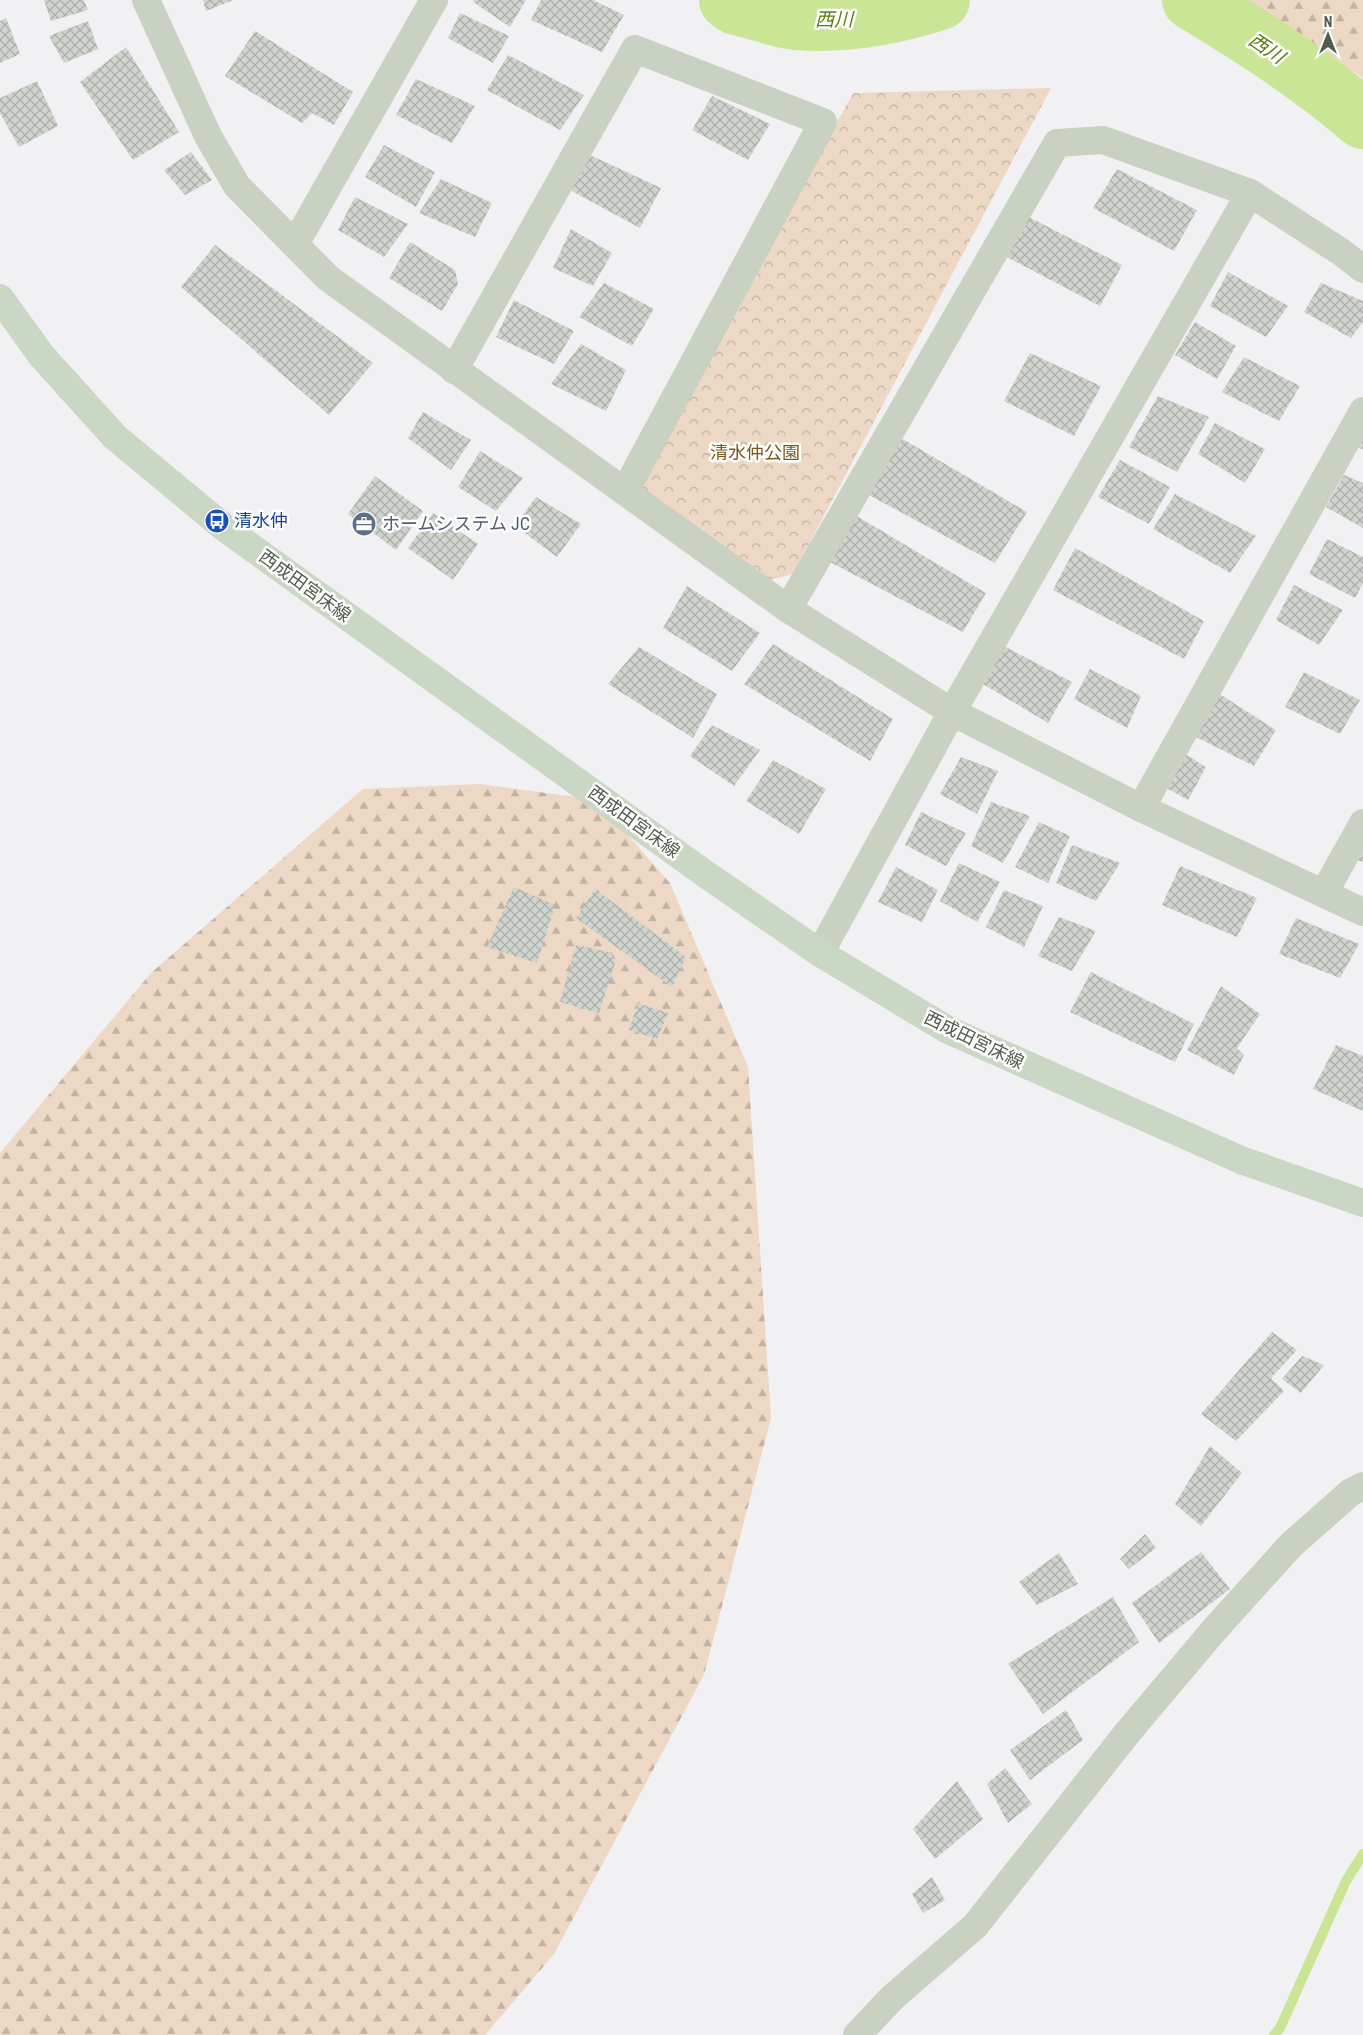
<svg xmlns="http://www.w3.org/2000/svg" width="1363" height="2035" font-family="'Roboto Condensed','Noto Sans JP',sans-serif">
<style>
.forest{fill:url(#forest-firs)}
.park{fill:url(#park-crowns)}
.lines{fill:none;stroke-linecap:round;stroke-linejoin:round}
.stream{stroke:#cae595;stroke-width:10}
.river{stroke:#cae595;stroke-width:60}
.building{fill:url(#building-cross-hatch)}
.street{stroke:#c9d1c3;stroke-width:28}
.secondary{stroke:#cbd7c5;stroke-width:28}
.labels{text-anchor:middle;stroke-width:5;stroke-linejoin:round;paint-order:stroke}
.park-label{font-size:18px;fill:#785820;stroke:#fff}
.transit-label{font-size:18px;fill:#164399;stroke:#fff;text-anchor:start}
.service-label{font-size:18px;fill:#4e5e75;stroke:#fff;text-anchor:start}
.street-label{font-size:18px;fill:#515c4a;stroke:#fff}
.water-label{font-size:19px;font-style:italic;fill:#5a7c17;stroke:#fff}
</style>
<defs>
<pattern id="forest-firs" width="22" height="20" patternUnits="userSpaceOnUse" patternTransform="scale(1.25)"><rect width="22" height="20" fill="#ecd8c4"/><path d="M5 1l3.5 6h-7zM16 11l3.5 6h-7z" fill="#c2b2a1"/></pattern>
<pattern id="park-crowns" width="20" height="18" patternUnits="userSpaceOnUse" patternTransform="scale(1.25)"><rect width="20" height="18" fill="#ecd8c4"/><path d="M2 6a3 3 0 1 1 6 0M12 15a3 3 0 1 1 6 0" fill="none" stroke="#c2b2a1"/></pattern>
<pattern id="building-cross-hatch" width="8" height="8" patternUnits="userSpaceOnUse" patternTransform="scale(1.25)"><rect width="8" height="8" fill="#cfd4ce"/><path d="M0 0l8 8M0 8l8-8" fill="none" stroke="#aaafa9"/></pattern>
</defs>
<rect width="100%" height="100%" fill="#f1f1f3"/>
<g class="forest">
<polygon points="1242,0 1363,0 1363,78"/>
<polygon points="480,784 597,800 670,883 748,1067 771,1418 704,1675 554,1954 485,2035 0,2035 0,1153 151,973 363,789"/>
</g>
<polygon class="park" points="1051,88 793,574 770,580 636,484 853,93"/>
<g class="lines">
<polyline class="stream" points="1274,2035 1280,2028 1346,1881 1363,1854"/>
<g class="river">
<path d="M729,0L736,5C756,9 777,18 796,20C845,24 894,15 940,0"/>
<path d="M1192,0C1251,36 1310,73 1363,119"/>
</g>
</g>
<g class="building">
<polygon points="44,0 84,0 88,10 51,21"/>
<polygon points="203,0 233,0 206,11"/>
<polygon points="474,0 526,0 510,27 473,2"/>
<polygon points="541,0 593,0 624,15 602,52 531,20"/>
<polygon points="460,13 509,36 493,63 448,38"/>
<polygon points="6,18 20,54 0,63 0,21"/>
<polygon points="88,21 98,49 64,63 49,36"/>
<polygon points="255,31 353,92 334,125 312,113 302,123 225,76"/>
<polygon points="126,47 179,132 133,160 80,82"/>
<polygon points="508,55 584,95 560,130 487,90"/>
<polygon points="416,79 475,106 452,143 396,115"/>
<polygon points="37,81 58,126 19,147 0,113 0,98"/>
<polygon points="712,96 770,124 748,160 692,130"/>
<polygon points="384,145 435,172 416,207 365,177"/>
<polygon points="191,152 212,180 185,195 164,170"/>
<polygon points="590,155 661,188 640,228 570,190"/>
<polygon points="1117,169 1197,210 1174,251 1093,208"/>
<polygon points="441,179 492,203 475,237 419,213"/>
<polygon points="355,197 408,224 384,257 338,230"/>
<polygon points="1027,216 1122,265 1100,306 1003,255"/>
<polygon points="571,229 612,253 593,286 553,268"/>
<polygon points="410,242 455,270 458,284 442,311 389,278"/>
<polygon points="215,245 373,363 329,415 181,287"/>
<polygon points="1228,272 1288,306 1266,337 1210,306"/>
<polygon points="604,283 654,309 632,346 579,317"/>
<polygon points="1321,283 1363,301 1363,322 1351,338 1304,312"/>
<polygon points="514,300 574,331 554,364 496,337"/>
<polygon points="1195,322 1236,346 1217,379 1175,355"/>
<polygon points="581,344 626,370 606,411 551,384"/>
<polygon points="1030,353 1101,386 1074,436 1004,401"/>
<polygon points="1244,357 1300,386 1279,421 1222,392"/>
<polygon points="1158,396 1209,417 1177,472 1129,447"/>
<polygon points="423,412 471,440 451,470 408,438"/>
<polygon points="1215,423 1265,449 1245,483 1198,454"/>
<polygon points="1363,424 1363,450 1351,443"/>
<polygon points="901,438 1027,512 995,563 867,494"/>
<polygon points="480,451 523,478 496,511 458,487"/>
<polygon points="1120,460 1170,487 1149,524 1098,497"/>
<polygon points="1344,475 1363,483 1363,528 1326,507"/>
<polygon points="375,476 423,511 396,550 348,514"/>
<polygon points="1175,494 1256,536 1230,573 1153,529"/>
<polygon points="536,497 581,524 557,557 515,526"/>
<polygon points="433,513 478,544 453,580 408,548"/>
<polygon points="855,515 986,593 963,632 830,562"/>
<polygon points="1327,539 1363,557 1363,583 1355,598 1309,574"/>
<polygon points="1075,548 1204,621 1184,659 1053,590"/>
<polygon points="1294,585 1343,610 1319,645 1276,620"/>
<polygon points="687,586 760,633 732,671 663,628"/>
<polygon points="773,644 893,719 870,761 744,684"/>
<polygon points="1002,645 1072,682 1048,723 978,681"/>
<polygon points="639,647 717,694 693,738 608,684"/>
<polygon points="1090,669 1141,696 1127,728 1074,699"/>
<polygon points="1304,672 1360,700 1340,734 1285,707"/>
<polygon points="1218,693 1276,730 1254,766 1192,735"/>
<polygon points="712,725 760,750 734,786 690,756"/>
<polygon points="1184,753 1206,767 1188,800 1163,786"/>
<polygon points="961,757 998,771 977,814 940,794"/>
<polygon points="773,760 826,789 799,834 746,801"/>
<polygon points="991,802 1030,816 1003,863 971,846"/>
<polygon points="921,812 966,833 946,866 905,845"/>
<polygon points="1039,822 1070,836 1048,883 1015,867"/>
<polygon points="1072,845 1120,863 1096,901 1056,883"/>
<polygon points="1363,852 1363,862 1358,860"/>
<polygon points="959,863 1000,882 977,922 940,901"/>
<polygon points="1180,866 1257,898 1237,937 1162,905"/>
<polygon points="896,867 938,890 922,922 878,902"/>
<polygon points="514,887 555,905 537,963 487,947"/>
<polygon points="595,889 686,957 672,987 576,918"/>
<polygon points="1004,890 1043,906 1024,947 986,927"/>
<polygon points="1059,917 1096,931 1072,971 1038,956"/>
<polygon points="1296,918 1359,944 1340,978 1279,954"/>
<polygon points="576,945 612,953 615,963 599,1013 560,1002"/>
<polygon points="1091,972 1194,1024 1175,1062 1070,1012"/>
<polygon points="1221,986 1260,1014 1237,1048 1244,1055 1234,1075 1187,1050"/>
<polygon points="638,1003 668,1013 657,1039 629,1030"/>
<polygon points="1336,1045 1363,1056 1363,1111 1313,1089"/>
<polygon points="1272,1332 1297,1350 1271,1378 1284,1391 1236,1441 1201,1414"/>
<polygon points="1302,1356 1324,1365 1301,1393 1282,1379"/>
<polygon points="1210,1446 1242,1473 1201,1526 1175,1504"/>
<polygon points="1145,1534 1156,1548 1129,1569 1120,1559"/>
<polygon points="1201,1552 1230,1589 1159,1643 1132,1603"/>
<polygon points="1059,1553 1078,1584 1037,1605 1019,1582"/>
<polygon points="1113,1597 1139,1642 1043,1714 1008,1664"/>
<polygon points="1066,1710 1083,1740 1030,1780 1010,1750"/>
<polygon points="1005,1768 1032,1804 1008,1823 987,1784"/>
<polygon points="957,1781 983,1819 935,1859 913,1829"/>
<polygon points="932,1877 945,1900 923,1913 912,1894"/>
</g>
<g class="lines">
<g class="street">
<polyline points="146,0 208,136 237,186 328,278 788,609 952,712 1141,808 1363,912"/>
<polyline points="295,244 434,0"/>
<polyline points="454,370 635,49 823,122 625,491"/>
<polyline points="788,609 1057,143 1103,140 1250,193 1341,252 1363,269"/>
<polyline points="1141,808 1363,411"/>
<polyline points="1324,893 1363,823"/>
<polyline points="820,953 952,712 1250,193"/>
<polyline points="857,2035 893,1997 975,1926 1128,1732 1215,1629 1291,1545 1351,1492 1363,1486"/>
</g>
<polyline class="secondary" points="0,298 41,355 115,437 226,529 704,873 820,953 948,1030 1241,1160 1363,1203"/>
</g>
<defs>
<symbol id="bus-disc" viewBox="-11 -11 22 22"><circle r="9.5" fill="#1a4fb4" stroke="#fff"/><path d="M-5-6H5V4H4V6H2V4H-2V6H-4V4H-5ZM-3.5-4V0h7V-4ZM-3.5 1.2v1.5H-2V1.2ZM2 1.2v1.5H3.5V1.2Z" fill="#fff"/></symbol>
<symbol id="office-disc" viewBox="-11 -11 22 22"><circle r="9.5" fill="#5c6f8a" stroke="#fff"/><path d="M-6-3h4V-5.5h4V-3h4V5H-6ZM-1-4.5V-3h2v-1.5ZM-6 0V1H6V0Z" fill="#fff"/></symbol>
</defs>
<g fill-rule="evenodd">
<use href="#bus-disc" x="203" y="507" width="28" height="28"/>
<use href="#office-disc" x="350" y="510" width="28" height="28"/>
</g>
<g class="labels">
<g class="park-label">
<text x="755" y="459">清水仲公園</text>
</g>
<g class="transit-label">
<text x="234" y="527">清水仲</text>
</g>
<g class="service-label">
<text x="382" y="530">ホームシステム JC</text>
</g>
<g class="street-label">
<text transform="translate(305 586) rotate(36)" y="6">西成田宮床線</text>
<text transform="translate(634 822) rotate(36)" y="6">西成田宮床線</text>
<text transform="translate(974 1040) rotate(26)" y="6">西成田宮床線</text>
</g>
<g class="water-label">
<text x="834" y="26">西川</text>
<text transform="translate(1267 48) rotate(34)" y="7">西川</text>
</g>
</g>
<g transform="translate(1328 35)" stroke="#ffffff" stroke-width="4" paint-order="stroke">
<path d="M0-4L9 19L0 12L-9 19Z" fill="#515c4a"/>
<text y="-8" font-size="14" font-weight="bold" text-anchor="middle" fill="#515c4a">N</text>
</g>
</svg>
